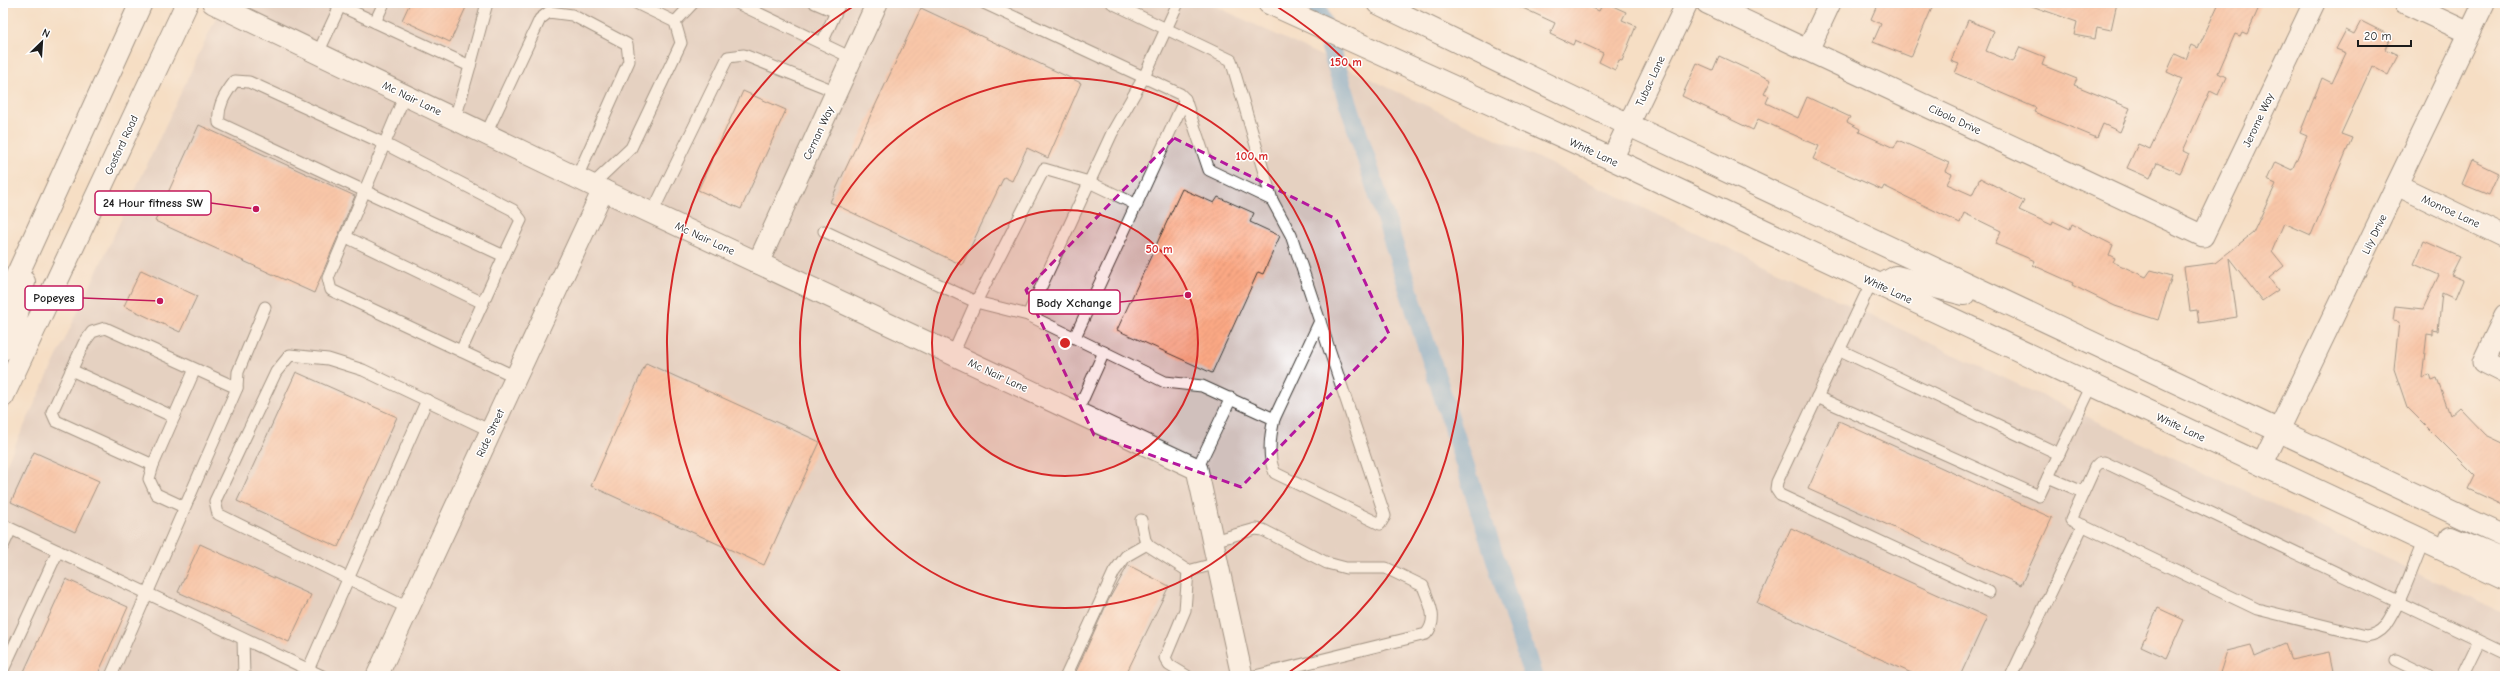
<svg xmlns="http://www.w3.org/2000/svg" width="2508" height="679" font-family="'Comic Neue',sans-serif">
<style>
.industrial{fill:#d0c0bc}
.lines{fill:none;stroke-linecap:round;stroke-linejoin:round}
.canal{stroke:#5ea0d2;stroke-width:19}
.building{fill:url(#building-hatch)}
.service-casing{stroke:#3d3935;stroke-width:13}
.minor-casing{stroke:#3d3935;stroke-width:23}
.secondary-casing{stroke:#3d3935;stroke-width:24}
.service{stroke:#fff;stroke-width:11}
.minor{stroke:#fff;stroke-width:21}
.secondary{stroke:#fff;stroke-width:22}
.marked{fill:none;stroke:#b5179e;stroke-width:3;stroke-dasharray:8 5;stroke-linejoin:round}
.ring{fill:none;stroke:#d62828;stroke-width:2}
.labels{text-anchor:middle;stroke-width:3;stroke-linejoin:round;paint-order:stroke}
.street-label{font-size:11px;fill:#1c1c1c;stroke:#fff}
.centre{fill:#d62828;stroke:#fff;stroke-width:2}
.ring-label{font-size:12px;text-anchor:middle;font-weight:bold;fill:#d62828;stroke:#fff;stroke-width:3;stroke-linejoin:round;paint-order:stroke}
.leader{fill:none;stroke:#c2185b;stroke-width:1.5}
.callout-dot{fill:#c2185b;stroke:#fff;stroke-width:1.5}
.callout{fill:#fff;stroke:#c2185b;stroke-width:1.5}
.callout-label{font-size:12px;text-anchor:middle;font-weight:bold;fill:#1c1c1c}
</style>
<defs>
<pattern id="building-hatch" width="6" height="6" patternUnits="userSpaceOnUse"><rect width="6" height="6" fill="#fba884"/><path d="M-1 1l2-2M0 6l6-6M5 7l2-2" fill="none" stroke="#d79071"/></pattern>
</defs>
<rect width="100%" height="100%" fill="#fff"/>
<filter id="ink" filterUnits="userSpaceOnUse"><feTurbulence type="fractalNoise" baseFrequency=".025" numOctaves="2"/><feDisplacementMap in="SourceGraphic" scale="8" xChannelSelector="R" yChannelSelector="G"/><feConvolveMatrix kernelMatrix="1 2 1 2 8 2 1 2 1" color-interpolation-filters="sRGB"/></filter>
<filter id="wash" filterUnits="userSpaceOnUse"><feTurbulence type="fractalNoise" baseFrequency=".012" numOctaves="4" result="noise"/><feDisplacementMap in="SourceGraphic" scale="16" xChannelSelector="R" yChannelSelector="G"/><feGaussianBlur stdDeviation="0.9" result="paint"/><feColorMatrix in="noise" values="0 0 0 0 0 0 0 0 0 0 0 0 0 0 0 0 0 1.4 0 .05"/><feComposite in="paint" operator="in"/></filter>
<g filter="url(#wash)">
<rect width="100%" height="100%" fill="#f5dec4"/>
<polygon class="industrial" points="223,3 1209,3 2505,614 2505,676 3,676 3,471"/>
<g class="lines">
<polyline class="canal" points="1316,3 1533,676"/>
</g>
<g id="blocks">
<g class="building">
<polygon points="410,3 468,3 450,42 402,20"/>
<polygon points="1512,3 1582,3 1599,11 1603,3 1606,3 1626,12 1622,20 1636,26 1622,61 1619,60 1615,70 1599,62 1603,53 1575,40 1573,45 1550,34 1555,23"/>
<polygon points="1878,3 1934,3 1911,57 1873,42 1881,24 1871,19"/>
<polygon points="2029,3 2117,3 2111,30 2097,27 2095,39 2074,35 2077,22 2029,5"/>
<polygon points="2219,3 2261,3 2247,34 2242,32 2240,36 2235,34 2218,73 2226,77 2218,95 2210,91 2183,151 2189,154 2180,173 2157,163 2150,178 2127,168 2138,144 2150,149 2182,79 2167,72 2175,54 2186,59 2192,45 2198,48"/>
<polygon points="921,8 1081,83 1048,158 1027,148 1012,181 1004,177 962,265 830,202"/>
<polygon points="1968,20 1994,31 1986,51 2013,62 2020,47 2045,57 2042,65 2077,79 2074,85 2130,108 2120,132 2103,124 2097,138 2034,112 2036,108 1955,73 1959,64 1951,61"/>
<polygon points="2361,21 2391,36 2385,49 2398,55 2388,75 2372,66 2341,134 2352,138 2311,235 2284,223 2272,251 2284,266 2269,278 2278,290 2262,301 2229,258 2237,317 2199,323 2197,310 2190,311 2184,267 2215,263 2253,233 2276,184 2267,180 2275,162 2292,170 2307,136 2300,133 2322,78 2332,83 2346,53 2336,49 2346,30 2354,34"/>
<polygon points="1719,56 1771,80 1764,94 1769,96 1766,103 1798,118 1807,97 1850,117 1847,122 1860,129 1859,132 1894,148 1898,140 1949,163 1945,171 1952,174 1947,184 1972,195 1980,178 2024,201 2019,210 2052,225 2053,221 2070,229 2072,224 2113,245 2109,255 2115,258 2113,262 2146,277 2151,270 2172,276 2158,320 2115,306 2072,285 2073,283 2033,265 2035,261 1995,244 2001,231 1964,213 1960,223 1884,186 1882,190 1813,159 1819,146 1758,119 1753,130 1682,96 1697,63 1713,70"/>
<polygon points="743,91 786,110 741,209 698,190"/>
<polygon points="199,125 355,196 314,293 155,221"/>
<polygon points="2472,160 2499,173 2489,195 2462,184"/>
<polygon points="1182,189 1214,203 1218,197 1254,213 1250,222 1280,236 1263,274 1258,272 1212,373 1117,330"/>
<polygon points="2424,241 2460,257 2451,275 2463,280 2455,299 2442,293 2438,331 2433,330 2433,335 2427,334 2422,378 2430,375 2432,381 2437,379 2450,415 2459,407 2486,435 2505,444 2505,506 2468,489 2475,475 2407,407 2394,369 2399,322 2393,321 2395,306 2423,309 2439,275 2414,264"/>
<polygon points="141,270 197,296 180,332 124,306"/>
<polygon points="646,363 820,442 764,565 591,486"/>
<polygon points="296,372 397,417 338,547 237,501"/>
<polygon points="1839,421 2052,518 2021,585 1808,489"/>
<polygon points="34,452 99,481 75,532 11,502"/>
<polygon points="1791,528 1987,617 1960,676 1918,676 1757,603"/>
<polygon points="200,544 311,595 289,642 178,592"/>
<polygon points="1128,565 1169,586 1125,676 1074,676 1108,601"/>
<polygon points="66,579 128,607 97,676 22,676"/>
<polygon points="2158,608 2184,620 2167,658 2141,646"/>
<polygon points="2285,644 2291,660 2329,652 2334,676 2219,676 2227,651 2251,645 2255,657"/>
</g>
</g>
</g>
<g filter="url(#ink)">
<use href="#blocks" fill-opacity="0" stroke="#3d3935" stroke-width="1"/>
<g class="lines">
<defs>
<g id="service">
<polyline points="334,3 470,66 455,119"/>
<polyline points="737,3 852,58"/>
<polyline points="815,3 836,12"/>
<polyline points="984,3 1180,94 1185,99 1209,170 1272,200"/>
<polyline points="375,22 384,3"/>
<polyline points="675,22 693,3"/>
<polyline points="822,43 840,3"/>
<polyline points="318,53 340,6"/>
<polyline points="470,66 487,3"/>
<path d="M235,81L249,82L385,144L513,210L521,220L504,256L219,123C217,106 225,94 235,81Z"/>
<polyline points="405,95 328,278 331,290 516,377"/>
<polyline points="486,134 540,19 549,12 572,15 627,44 629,61 577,177"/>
<polyline points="592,185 631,148 681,43 675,22 636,3"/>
<polyline points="652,213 728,57 744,55 837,92"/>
<path d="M824,231L976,302L1028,315L1165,382L1202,386L1274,419C1270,436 1267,457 1275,473L1380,524L1385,516L1291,235L1272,200L1231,60L1112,3"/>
<polyline points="346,237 483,303"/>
<polyline points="1872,281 1777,482 1776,489 1780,495 1989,592"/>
<polyline points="1028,315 1112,133 1144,77 1178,3"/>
<polyline points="1075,337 1185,99"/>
<polyline points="461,351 504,256"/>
<polyline points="953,354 976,302 1044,169 1089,182 1137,205"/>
<polyline points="71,370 174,417"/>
<polyline points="237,388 238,372 265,307"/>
<polyline points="1817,397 2039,496 2059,454 1840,350"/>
<polyline points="1077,412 1104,352"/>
<polyline points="1274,419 1320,321"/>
<polyline points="2059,454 2092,385"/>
<polyline points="153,465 149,479 156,494 184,507"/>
<polyline points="1197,469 1231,398"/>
<polyline points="2048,477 2083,492"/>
<polyline points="1141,520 1145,540 1149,546 1188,571"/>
<polyline points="3,525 322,676"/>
<path d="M2424,540C2412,568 2402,601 2385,626C2380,632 2374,635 2366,636L2257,609L2071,520L2095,467L2099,463L2104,462L2505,653"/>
<path d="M1213,541L1256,529L1263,530L1327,563L1346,568H1386L1423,586C1429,603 1439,619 1426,634L1255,676"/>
<polyline points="3,546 11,529"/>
<polyline points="408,608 218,514 215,501 276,372 290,355 328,359 363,370 491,431"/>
<polyline points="243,639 244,676"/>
<polyline points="2396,660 2429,676"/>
<polyline points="3,670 58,551"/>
<polyline points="308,670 427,400"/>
<polyline points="111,676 237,388 105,328 92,332 84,343 52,412 56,421 153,465 195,369"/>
<polyline points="1066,676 1114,572 1126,556 1147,544"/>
<polyline points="1187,676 1169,665 1165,658 1185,610 1188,571 1218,563"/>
<polyline points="2011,676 2083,525"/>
<polyline points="2462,676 2479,641"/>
</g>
<g id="minor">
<polyline points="213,3 592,185 1197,469 1242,676"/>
<polyline points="1707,3 2203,236 2314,3"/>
<polyline points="2405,3 2469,33"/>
<polyline points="1808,50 1830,3"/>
<polyline points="1612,159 1687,3"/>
<polyline points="2397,185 2505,237"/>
<polyline points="758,263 877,3"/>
<polyline points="2505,316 2483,362 2505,373"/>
<polyline points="2262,465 2484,3"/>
<polyline points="377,676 603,190"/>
</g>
<g id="secondary">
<polyline points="1269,3 1612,159 2505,579"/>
<polyline points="1378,3 1629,125 2505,537"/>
<polyline points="1881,285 1896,277 1964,294"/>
<polyline points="3,306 141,3"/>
<polyline points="3,349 15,323 24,282"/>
<polyline points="3,396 187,3"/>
<polyline points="2451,538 2505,561"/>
</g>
</defs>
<use href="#service" class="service-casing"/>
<use href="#minor" class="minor-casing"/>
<use href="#secondary" class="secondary-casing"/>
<use href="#service" class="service"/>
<use href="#minor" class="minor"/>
<use href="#secondary" class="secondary"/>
</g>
</g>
<path d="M0 0H2508V679H0ZM1174,138L1336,219L1389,334L1241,487L1094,435L1026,290Z" fill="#f5dec4" fill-opacity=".55" fill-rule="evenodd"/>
<path class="marked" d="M1174,138L1336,219L1389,334L1241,487L1094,435L1026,290Z"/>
<circle cx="1065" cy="343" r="133" fill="#d62828" fill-opacity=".12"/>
<g class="ring">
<circle cx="1065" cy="343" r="133"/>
<circle cx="1065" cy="343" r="265"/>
<path d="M845 675A398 398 0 0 1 857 4M1273 4A398 398 0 0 1 1285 675"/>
</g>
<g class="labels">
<g class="street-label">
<text transform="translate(1650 81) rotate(-65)" y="4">Tubac Lane</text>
<text transform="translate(412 98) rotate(26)" y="4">Mc Nair Lane</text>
<text transform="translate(1955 119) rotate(25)" y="4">Cibola Drive</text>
<text transform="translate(2258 120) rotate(-65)" y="4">Jerome Way</text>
<text transform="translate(818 133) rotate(-65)" y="4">Cernan Way</text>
<text transform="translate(121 145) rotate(-65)" y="4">Gosford Road</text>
<text transform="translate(1594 152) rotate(25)" y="4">White Lane</text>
<text transform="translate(2451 211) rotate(25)" y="4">Monroe Lane</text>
<text transform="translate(2374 234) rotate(-64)" y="4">Lily Drive</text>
<text transform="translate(705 238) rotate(25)" y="4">Mc Nair Lane</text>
<text transform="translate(1888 289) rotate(25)" y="4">White Lane</text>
<text transform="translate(998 375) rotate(25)" y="4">Mc Nair Lane</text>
<text transform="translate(2181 427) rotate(25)" y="4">White Lane</text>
<text transform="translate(490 433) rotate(-65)" y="4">Ride Street</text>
</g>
</g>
<circle cx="1065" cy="343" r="6" class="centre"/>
<g class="ring-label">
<text x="1346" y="66">150 m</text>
<text x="1252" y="160">100 m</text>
<text x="1159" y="253">50 m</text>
</g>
<path class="leader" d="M256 209L211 203M160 301L83 298M1188 295L1120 302"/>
<g class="callout-dot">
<circle cx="256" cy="209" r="4"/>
<circle cx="160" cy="301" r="4"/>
<circle cx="1188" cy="295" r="4"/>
</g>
<g class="callout">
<rect x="95" y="191" width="116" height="24" rx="4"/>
<rect x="25" y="286" width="58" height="24" rx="4"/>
<rect x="1029" y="290" width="91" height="24" rx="4"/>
</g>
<g class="callout-label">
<text x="153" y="207">24 Hour fitness SW</text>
<text x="54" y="302">Popeyes</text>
<text x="1074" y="307">Body Xchange</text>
</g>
<rect width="2508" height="679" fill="none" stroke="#fff" stroke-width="16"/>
<g transform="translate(42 42) rotate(25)" stroke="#ffffff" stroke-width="3" paint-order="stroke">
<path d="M0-3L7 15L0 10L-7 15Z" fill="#1c1c1c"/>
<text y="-6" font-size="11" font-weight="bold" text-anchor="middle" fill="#1c1c1c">N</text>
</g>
<path d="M2358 40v6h53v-6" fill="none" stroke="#1c1c1c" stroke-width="2"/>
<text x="2364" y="40" font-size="12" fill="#1c1c1c" stroke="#ffffff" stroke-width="3" paint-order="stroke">20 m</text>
</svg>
